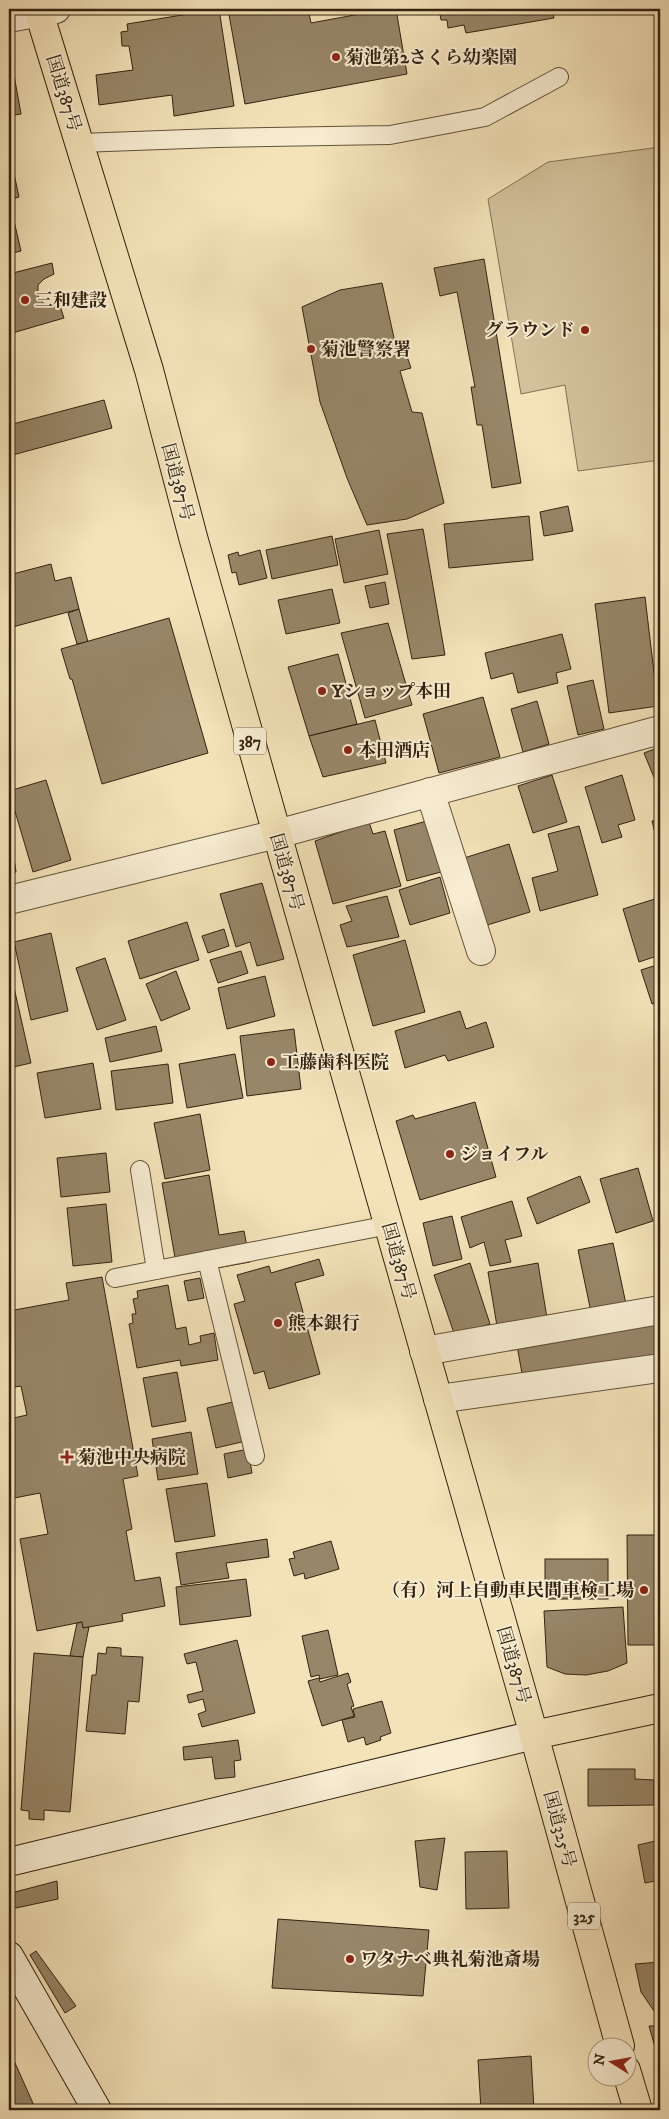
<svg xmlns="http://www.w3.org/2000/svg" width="669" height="2119" font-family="'IM FELL DW Pica','Noto Serif JP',serif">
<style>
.green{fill:#d3c29c;stroke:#827256}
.building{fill:#978668;stroke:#322210}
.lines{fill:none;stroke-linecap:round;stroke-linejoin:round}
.lane-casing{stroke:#62523a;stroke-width:20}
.street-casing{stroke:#62523a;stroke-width:30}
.secondary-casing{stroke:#322210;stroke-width:30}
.highway-casing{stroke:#322210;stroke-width:30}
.lane{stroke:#f8edd2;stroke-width:18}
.street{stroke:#f8edd2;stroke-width:28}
.secondary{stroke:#f8edd2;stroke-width:28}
.highway{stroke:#f4e3b9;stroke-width:28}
.poi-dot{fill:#8f2418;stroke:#f8edd2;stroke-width:2}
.labels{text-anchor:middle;stroke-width:4;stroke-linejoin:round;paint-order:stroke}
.shield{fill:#f8edd2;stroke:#6d5f4a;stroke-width:1}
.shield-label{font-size:16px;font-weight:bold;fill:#322210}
.poi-label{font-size:18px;font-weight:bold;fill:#322210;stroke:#f8edd2;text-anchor:start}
.street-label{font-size:18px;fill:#322210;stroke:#f8edd2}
</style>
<rect width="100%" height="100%" fill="#f4e3b9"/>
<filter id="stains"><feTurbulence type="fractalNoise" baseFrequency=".004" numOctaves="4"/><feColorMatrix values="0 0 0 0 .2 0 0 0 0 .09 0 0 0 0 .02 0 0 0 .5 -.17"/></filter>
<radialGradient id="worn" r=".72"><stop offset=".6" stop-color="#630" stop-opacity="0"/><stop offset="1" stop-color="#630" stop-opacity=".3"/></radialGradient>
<polygon class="green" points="660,147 660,460 578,471 565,385 521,394 488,199 548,162"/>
<g class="building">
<polygon points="219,9 234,106 174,116 172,95 99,105 96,75 133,70 129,46 122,46 121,32 128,31 127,24"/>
<polygon points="228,9 308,9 311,23 387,9 396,9 407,74 245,104"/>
<polygon points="439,9 552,9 554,18 466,33 464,25 448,28 447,20 441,20"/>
<polygon points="9,47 21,114 9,116"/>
<polygon points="9,150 19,197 9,200"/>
<polygon points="11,208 21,251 9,254 9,209"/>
<polygon points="484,259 521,483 492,488 482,425 477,425 471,387 475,387 457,292 440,296 434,268"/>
<polygon points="52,263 54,274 44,279 38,285 38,296 44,304 60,306 64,318 9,334 9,274"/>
<polygon points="382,283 396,347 402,342 411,368 400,371 412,412 422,413 444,503 407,519 367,525 347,478 320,402 302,307 340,290"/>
<polygon points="104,400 112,428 9,456 9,425"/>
<polygon points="568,506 573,531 544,536 540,512"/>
<polygon points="529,516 533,560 449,568 444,524"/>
<polygon points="423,529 445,655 412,659 387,534"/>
<polygon points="379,530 388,574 344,583 335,539"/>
<polygon points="332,536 338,565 272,579 266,550"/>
<polygon points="260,550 267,578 239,585 236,572 232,573 228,555 238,552 239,556"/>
<polygon points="51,564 55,581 71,577 79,609 9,628 9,575"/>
<polygon points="385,582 389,604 370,608 365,586"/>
<polygon points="332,589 340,623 286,634 278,600"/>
<polygon points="645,597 658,706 609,713 595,604"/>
<polygon points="79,609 88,642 77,644 68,613"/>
<polygon points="169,618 208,753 102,784 72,679 70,679 61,649"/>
<polygon points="388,623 412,705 365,718 341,633"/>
<polygon points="562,634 571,669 556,673 558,683 518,693 513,673 491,679 485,653"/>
<polygon points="338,654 357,724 309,736 288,667"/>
<polygon points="593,680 604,729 578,735 567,686"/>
<polygon points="483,697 500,757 439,773 423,714"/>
<polygon points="537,701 549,744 523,752 511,709"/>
<polygon points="375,720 386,763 323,777 309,736"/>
<polygon points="660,747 660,792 644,753"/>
<polygon points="552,775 567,822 533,833 518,786"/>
<polygon points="622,775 635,820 618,825 622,837 602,843 585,787"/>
<polygon points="46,780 71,860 33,872 9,791"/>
<polygon points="660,819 660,854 652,821"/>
<polygon points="427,821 441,872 407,881 394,830"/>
<polygon points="369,822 373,834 385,831 401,886 333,904 315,841"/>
<polygon points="579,826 598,895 540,911 532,878 558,871 548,834"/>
<polygon points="11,837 16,872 9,873 9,838"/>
<polygon points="509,844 530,912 484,926 464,858"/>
<polygon points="440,877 450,913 410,925 399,890"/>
<polygon points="262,883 284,959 257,966 250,942 236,947 220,894"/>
<polygon points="387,896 399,937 347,947 340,925 352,921 346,906"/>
<polygon points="658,898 660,905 660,955 639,962 623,909"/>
<polygon points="187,922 199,960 140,979 128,941"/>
<polygon points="224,929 229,946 208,953 202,936"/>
<polygon points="51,933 68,1011 31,1020 14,942"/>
<polygon points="405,940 425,1012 373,1026 353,955"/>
<polygon points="9,946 14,968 9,969"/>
<polygon points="241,951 248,973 218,983 210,960"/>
<polygon points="105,958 126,1020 97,1030 76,968"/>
<polygon points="660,964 660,1002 652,1004 641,970"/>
<polygon points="176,971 190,1009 161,1021 146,984"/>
<polygon points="265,976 275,1016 227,1029 218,988"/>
<polygon points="13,983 31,1063 9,1068 9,984"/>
<polygon points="460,1011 466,1029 486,1022 494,1047 448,1061 445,1055 405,1068 395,1031"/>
<polygon points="156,1026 162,1051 110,1062 105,1038"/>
<polygon points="294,1029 301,1089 247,1096 240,1036"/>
<polygon points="235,1054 243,1098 187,1108 179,1064"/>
<polygon points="93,1063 101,1109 45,1118 37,1073"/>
<polygon points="168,1064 173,1103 116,1110 111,1071"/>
<polygon points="475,1102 496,1177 420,1200 396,1121 413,1115 415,1119"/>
<polygon points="200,1114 210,1170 165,1179 154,1123"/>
<polygon points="106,1153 110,1192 61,1197 57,1158"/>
<polygon points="638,1168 653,1221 616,1233 600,1179"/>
<polygon points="209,1175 219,1235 244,1231 250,1262 178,1275 162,1183"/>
<polygon points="580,1176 590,1202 537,1224 527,1198"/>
<polygon points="512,1201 522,1236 505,1240 511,1262 490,1266 484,1242 470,1248 461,1217"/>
<polygon points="106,1204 112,1262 73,1266 67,1208"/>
<polygon points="452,1216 462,1259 433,1266 423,1223"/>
<polygon points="613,1243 626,1304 591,1312 578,1250"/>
<polygon points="319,1259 324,1275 295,1283 320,1374 269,1389 264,1371 254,1374 234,1304 245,1301 237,1275 269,1266 271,1273"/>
<polygon points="470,1263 490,1324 455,1336 434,1275"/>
<polygon points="538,1263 547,1318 497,1326 488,1272"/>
<polygon points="102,1277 138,1476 123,1479 132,1529 126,1531 135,1581 160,1577 165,1606 122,1614 123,1621 83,1628 82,1622 37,1631 20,1539 48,1534 40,1493 9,1499 9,1419 27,1415 21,1386 9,1388 9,1311 69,1300 66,1283"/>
<polygon points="200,1278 204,1298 188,1301 184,1281"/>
<polygon points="168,1285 176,1329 186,1327 189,1345 201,1342 200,1336 214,1333 218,1360 181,1366 180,1360 137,1368 129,1324 133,1323 132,1314 136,1314 133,1299 138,1298 137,1291"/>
<polygon points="660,1314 660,1354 523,1379 516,1340"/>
<polygon points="177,1372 186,1421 152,1427 143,1378"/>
<polygon points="237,1401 246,1441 216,1448 207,1408"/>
<polygon points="191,1432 198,1474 158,1480 152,1439"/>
<polygon points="248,1449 252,1473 228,1478 224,1454"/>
<polygon points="207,1483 215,1536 175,1542 166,1489"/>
<polygon points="627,1535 660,1535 660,1645 628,1645"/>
<polygon points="267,1539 269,1557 226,1563 229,1578 181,1585 176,1553"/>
<polygon points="331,1541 339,1569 305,1579 304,1573 294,1576 289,1559 295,1558 293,1552"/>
<rect x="545" y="1559" width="63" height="40"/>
<polygon points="246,1579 251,1616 180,1625 176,1587"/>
<polygon points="623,1607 627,1663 608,1671 586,1675 565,1674 547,1667 544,1611"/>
<polygon points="82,1622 83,1628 89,1627 83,1657 70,1656 77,1623"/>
<polygon points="328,1630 338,1675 320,1679 319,1675 311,1677 302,1636"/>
<polygon points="237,1640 255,1713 202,1727 198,1714 206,1711 203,1699 189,1703 187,1695 203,1691 196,1662 187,1664 184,1654"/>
<polygon points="107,1647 121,1648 121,1656 143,1657 139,1702 128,1701 125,1734 86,1731 92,1675 96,1675 98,1653 106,1654"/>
<polygon points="34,1653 83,1657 70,1812 44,1810 44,1820 29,1819 29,1811 21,1810"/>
<polygon points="348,1673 351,1682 347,1684 354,1706 351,1707 354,1716 322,1726 308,1681 319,1678 320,1682"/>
<polygon points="382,1701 391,1733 380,1737 381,1740 366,1745 364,1737 348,1742 342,1720 355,1717 353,1709"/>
<polygon points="238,1740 241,1760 234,1761 235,1777 215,1779 212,1757 184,1760 183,1747"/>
<polygon points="588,1769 635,1769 635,1779 654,1780 654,1805 588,1806"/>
<polygon points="445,1838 437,1890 420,1887 415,1841"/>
<polygon points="660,1840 660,1880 645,1883 638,1845"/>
<polygon points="507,1851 509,1908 466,1909 465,1852"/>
<polygon points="57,1881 58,1899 16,1908 9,1903 15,1892"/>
<polygon points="278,1919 429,1930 423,1996 272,1988"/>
<polygon points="36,1951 76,2006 65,2013 30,1955"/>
<polygon points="660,1962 660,2011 654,2011 641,1992 635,1964"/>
<polygon points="9,2018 14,2028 9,2030"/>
<polygon points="649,2026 660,2026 660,2065"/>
<polygon points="11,2054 36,2110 9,2110 9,2056"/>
<polygon points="531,2056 534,2110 481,2110 478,2060"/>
</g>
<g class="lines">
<defs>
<g id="lane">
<polyline points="80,143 216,138 390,135 485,117 559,77"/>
<polyline points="140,1170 156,1270"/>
<polyline points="207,1260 255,1456"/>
<polyline points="115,1278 389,1225"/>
</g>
<g id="street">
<polyline points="9,18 56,9"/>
<polyline points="430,792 481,951"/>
<polyline points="9,900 277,834 660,730"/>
<polyline points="424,1351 660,1310"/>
<polyline points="438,1399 660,1368"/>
</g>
<g id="secondary">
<polyline points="9,1862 534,1735"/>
<polyline points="9,1956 97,2110"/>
</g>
<g id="highway">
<polyline points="38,9 149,370 193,537 277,834 534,1735 620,2046"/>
<polyline points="534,1735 660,1708"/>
<polyline points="626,2070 638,2110"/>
</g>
</defs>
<use href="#lane" class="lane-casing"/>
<use href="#street" class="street-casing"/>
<use href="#secondary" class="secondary-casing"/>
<use href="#highway" class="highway-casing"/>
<use href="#lane" class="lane"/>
<use href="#street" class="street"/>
<use href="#secondary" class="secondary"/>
<use href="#highway" class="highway"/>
</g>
<g class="poi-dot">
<circle cx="336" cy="57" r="5"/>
<circle cx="25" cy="300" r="5"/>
<circle cx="585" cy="330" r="5"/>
<circle cx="311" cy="349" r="5"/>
<circle cx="322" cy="691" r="5"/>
<circle cx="348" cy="750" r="5"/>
<circle cx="271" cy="1062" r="5"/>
<circle cx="450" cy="1154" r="5"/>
<circle cx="278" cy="1323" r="5"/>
<path d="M64.5 1449.5h5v5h5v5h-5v5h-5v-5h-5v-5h5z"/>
<circle cx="644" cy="1590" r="5"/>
<circle cx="350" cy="1959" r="5"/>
</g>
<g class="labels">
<g class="shield">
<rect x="234" y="727.5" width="32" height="27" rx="4"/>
<rect x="568" y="1902.5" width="32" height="27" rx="4"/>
</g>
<g class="shield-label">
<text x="250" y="747">387</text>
<text x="584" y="1922">325</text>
</g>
<g class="poi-label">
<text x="346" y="63">菊池第2さくら幼楽園</text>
<text x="35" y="306">三和建設</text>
<text x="575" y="336" text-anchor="end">グラウンド</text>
<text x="321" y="355">菊池警察署</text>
<text x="332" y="697">Yショップ本田</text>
<text x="358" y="756">本田酒店</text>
<text x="281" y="1068">工藤歯科医院</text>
<text x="460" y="1160">ジョイフル</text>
<text x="288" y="1329">熊本銀行</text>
<text x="78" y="1463">菊池中央病院</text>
<text x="634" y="1596" text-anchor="end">（有）河上自動車民間車検工場</text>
<text x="360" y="1965">ワタナベ典礼菊池斎場</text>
</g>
<g class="street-label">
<text transform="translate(64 93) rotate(73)" y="6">国道387号</text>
<text transform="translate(178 482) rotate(75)" y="6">国道387号</text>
<text transform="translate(287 872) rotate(74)" y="6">国道387号</text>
<text transform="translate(399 1261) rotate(74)" y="6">国道387号</text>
<text transform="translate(514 1665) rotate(74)" y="6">国道387号</text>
<text transform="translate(560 1829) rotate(75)" y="6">国道325号</text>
</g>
</g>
<rect width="669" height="2119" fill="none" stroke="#f4e3b9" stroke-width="30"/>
<rect x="10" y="10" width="649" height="2099" fill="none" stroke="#322210" stroke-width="2.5"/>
<rect x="15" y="15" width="639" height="2089" fill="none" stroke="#322210"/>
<g transform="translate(612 2062) rotate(281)"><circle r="24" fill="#f8edd2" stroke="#a99c84"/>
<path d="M0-4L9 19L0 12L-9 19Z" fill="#8f2418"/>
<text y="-8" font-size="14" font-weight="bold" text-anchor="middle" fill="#322210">N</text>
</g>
<rect width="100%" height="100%" filter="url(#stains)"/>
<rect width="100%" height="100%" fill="url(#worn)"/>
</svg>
